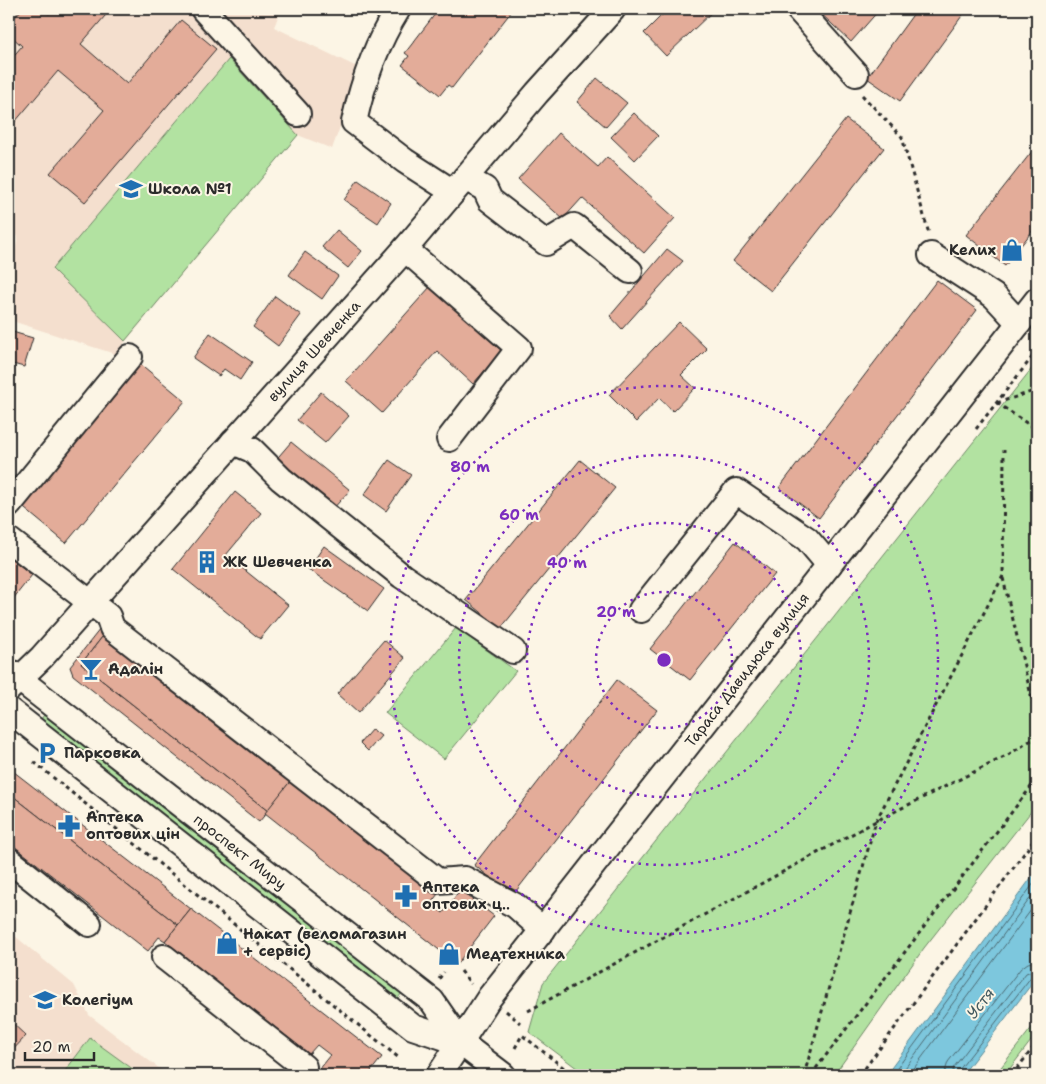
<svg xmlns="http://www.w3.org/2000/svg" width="1046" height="1084" font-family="'Shantell Sans',sans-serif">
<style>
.built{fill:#f4dfce}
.green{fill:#b2e2a1;stroke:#6e8666}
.water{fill:#7dc7dd;stroke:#5c8996}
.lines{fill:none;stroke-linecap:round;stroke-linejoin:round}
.shore{stroke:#4c6972;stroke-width:1}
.building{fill:#e3ac99;stroke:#2b2b2b}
.minor-casing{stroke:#2b2b2b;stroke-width:28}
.path{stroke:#2b2b2b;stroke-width:3;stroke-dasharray:4 4;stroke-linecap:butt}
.minor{stroke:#fcf5e5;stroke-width:24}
.ring{fill:none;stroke:#7b2cbf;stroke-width:2.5;stroke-dasharray:2.5 5}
.labels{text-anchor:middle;stroke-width:4;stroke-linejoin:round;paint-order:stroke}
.poi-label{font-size:15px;font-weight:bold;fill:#2b2b2b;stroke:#fcf5e5;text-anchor:start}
.street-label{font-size:15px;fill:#2b2b2b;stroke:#fcf5e5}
.water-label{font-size:16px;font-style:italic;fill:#445a60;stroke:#fcf5e5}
.centre{fill:#7b2cbf;stroke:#fcf5e5;stroke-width:2.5}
.ring-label{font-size:15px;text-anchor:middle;font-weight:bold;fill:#7b2cbf;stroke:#fcf5e5;stroke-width:4;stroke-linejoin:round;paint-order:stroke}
</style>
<rect width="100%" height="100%" fill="#fcf5e5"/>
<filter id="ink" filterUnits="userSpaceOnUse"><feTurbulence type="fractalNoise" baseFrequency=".02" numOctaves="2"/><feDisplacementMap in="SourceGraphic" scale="10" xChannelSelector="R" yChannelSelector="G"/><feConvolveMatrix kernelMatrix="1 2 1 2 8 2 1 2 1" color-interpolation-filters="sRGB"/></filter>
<g filter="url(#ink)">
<g class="built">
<polygon points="9,9 270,9 280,12 274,27 361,69 332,149 298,135 115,354 9,320 9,280 18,237 9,229"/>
<polygon points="9,931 74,985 89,1015 168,1075 9,1075"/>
</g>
<g class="green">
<polygon points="229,59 298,135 125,341 52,269"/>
<polygon points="1037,362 1037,804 924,948 834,1075 586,1075 529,1032 543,983"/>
<polygon points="456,628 516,671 444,759 385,713"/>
<polygon points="44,715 402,993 398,998 41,719"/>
<polygon points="1037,1021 1037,1033 1005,1075 995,1075"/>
<polygon points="90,1038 141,1075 62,1075"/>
</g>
<polygon class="water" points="1037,870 1037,977 962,1075 886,1075"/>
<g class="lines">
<g class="shore">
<polyline points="892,1075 1037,879"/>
<polyline points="900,1075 1037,889"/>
<polyline points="909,1075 1037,902"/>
<polyline points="944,1075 948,1062 1021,968 1028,963 1037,961"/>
<polyline points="952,1075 954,1067 1026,973 1037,969"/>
<polyline points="958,1075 959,1070 1031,977 1037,975"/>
</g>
</g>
<g class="building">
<polygon points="22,9 43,9 49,14 54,9 111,9 81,44 127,84 181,20 216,49 85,202 50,173 104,110 58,71 9,129 9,61 22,46 9,34 9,24"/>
<polygon points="439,9 507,9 511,12 452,88 448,85 440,95 402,65 409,56 405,53"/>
<polygon points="668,9 715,9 666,56 644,33"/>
<polygon points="816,9 880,9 851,42"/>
<polygon points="917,9 967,9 900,101 867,78"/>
<polygon points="597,78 627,103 606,127 577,102"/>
<polygon points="634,113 658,136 635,160 611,137"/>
<polygon points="846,119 884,148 771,291 733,261"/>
<polygon points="559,133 598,167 607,157 675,218 644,253 582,198 563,219 518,179"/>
<polygon points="1037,145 1037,225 1005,266 966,235"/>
<polygon points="358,180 391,203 378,223 344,200"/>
<polygon points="337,230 362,251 348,268 322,247"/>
<polygon points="667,249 683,261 622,329 610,316"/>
<polygon points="305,252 338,276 322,299 289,275"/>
<polygon points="937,280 977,310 819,518 779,488"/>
<polygon points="430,287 502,351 473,384 437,351 382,413 346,381"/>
<polygon points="275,296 301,315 278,346 253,327"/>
<polygon points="679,322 707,349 681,375 695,388 673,411 659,398 636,422 609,395"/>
<polygon points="9,331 33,338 24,367 9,363"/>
<polygon points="210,333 252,362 240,380 224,369 219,376 193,358"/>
<polygon points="138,362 185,401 66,543 19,504"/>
<polygon points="321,392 349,416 325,443 297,420"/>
<polygon points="291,442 350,490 331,511 273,463"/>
<polygon points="389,460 411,475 386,511 364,495"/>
<polygon points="580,460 615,488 501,628 466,600"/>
<polygon points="235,492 261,513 226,555 288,605 260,639 173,569"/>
<polygon points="735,542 775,574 690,680 650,649"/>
<polygon points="324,546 384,589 368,611 308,569"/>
<polygon points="9,557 32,575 9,604"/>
<polygon points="100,629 106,632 81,664 268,811 259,822 73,675 70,667"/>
<polygon points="106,632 292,779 268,811 81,664"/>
<polygon points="384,640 405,658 358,713 337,694"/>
<polygon points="617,680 657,710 513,895 474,865"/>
<polygon points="372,729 381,736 368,751 360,743"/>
<polygon points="9,768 191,909 178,925 9,793"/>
<polygon points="292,779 438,894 431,903 443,913 460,890 494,916 457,964 265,813"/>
<polygon points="9,793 178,925 165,941 159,937 148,951 9,842"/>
<polygon points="191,909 382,1057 368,1075 314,1075 330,1055 317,1045 309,1054 165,941"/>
<polygon points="9,1020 26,1036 9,1054"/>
</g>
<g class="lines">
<defs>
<g id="minor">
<polyline points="203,9 298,114"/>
<path d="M398,9C376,44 363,81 354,122L405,161L453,192"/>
<polyline points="798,9 856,74"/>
<polyline points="465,178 485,189 490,200 546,243 574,226 630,271"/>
<polyline points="405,249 519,348 449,439"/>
<polyline points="931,255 994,296 1019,323"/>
<polyline points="233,442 252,450 281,479 402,576 513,651"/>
<polyline points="9,505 130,357"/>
<polyline points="9,540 108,616 112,628 438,881 465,879 516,906 543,930"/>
<polyline points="641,610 736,491 807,539 829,565"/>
<polyline points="9,671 432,1001 461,1043 503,1075"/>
<polyline points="9,689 42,657 405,249 537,93 613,9"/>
<polyline points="9,710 413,1027 461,1043"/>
<polyline points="9,860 89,924"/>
<polyline points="164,957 304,1067 298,1075"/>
<polyline points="439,1075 489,998 1037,300"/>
</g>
</defs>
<use href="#minor" class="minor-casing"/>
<g class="path">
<polyline points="862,95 902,137 929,234"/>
<polyline points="997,403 1037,430"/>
<polyline points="997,403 1037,390"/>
<polyline points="976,429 1037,351"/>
<polyline points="1003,578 1035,712 1037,737"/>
<polyline points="34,762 399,1058"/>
<polyline points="461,971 471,984"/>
<polyline points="439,979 444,972"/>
<polyline points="506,1011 520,1023"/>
<polyline points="528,1011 876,821 1008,755 1036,737"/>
<polyline points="515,1048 522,1035 573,1075"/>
<polyline points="804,1075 876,821 1003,576 1004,450"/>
<polyline points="811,1075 1037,779"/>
<polyline points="860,1075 1037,836"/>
<polyline points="1012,1075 1037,1043"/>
</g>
<use href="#minor" class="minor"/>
</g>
</g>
<g class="ring">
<circle cx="664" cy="660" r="68"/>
<circle cx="664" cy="660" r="137"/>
<circle cx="664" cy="660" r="205"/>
<circle cx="664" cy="660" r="274"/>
</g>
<defs>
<symbol id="school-bare" viewBox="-9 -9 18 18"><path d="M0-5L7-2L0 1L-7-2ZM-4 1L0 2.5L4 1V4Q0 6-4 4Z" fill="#1f6fb2" stroke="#fcf5e5" stroke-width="2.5" paint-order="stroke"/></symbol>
<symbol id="shop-bare" viewBox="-9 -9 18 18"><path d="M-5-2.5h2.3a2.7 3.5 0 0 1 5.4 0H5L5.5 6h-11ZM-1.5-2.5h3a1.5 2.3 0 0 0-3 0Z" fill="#1f6fb2" stroke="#fcf5e5" stroke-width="2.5" paint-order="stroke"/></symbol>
<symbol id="building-bare" viewBox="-9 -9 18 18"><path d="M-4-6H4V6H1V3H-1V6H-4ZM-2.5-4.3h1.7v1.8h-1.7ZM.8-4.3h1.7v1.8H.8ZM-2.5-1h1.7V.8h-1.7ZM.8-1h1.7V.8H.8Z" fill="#1f6fb2" stroke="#fcf5e5" stroke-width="2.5" paint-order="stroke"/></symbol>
<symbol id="bar-bare" viewBox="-9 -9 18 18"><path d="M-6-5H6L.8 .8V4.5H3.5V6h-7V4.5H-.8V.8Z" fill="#1f6fb2" stroke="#fcf5e5" stroke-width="2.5" paint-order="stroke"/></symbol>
<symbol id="parking-bare" viewBox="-9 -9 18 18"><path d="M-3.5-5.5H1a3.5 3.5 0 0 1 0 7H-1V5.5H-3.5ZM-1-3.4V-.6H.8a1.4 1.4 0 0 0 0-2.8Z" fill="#1f6fb2" stroke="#fcf5e5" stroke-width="2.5" paint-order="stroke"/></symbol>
<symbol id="pharmacy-bare" viewBox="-9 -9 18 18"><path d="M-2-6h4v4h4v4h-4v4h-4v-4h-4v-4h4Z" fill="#1f6fb2" stroke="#fcf5e5" stroke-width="2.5" paint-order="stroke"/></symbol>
</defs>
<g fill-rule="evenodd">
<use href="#school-bare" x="115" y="173" width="32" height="32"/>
<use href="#shop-bare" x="996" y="234" width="32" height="32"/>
<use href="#building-bare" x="191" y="546" width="32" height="32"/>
<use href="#bar-bare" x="75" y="653" width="32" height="32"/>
<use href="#parking-bare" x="31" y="737" width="32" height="32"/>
<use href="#pharmacy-bare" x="53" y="810" width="32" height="32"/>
<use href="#pharmacy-bare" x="390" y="880" width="32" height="32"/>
<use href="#shop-bare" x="211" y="927" width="32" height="32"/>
<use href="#shop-bare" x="433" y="938" width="32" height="32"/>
<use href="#school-bare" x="29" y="984" width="32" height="32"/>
</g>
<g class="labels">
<g class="poi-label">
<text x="148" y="194">Школа №1</text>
<text x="996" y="255" text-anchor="end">Келих</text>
<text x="223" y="567">ЖК Шевченка</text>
<text x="108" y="674">Адалін</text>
<text x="64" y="758">Парковка</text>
<text x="86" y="822">Аптека<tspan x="86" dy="17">оптових цін</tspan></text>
<text x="422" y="892">Аптека<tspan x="422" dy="17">оптових ц‥</tspan></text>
<text x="243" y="939">Накат (веломагазин<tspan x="243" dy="17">+ сервіс)</tspan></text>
<text x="466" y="959">Медтехника</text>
<text x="62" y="1005">Колегіум</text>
</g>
<g class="street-label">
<text transform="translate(314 351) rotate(-48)" y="5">вулиця Шевченка</text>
<text transform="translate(747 670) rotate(-52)" y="5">Тараса Давидюка вулиця</text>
<text transform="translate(240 852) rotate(38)" y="5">проспект Миру</text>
</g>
<g class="water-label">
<text transform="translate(980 1003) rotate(-52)" y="6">Устя</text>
</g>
</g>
<circle cx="664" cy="660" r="8" class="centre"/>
<g class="ring-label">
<text x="470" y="472">80 m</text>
<text x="519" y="520">60 m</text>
<text x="567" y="568">40 m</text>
<text x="616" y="617">20 m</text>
</g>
<rect width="1046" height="1084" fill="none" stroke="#fcf5e5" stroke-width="30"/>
<rect x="15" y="15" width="1016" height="1054" fill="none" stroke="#2b2b2b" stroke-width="2" filter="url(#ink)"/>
<path d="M25 1052v8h69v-8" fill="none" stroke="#2b2b2b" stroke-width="2.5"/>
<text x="32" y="1052" font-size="15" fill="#2b2b2b" stroke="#fcf5e5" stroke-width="4" paint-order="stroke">20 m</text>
</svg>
